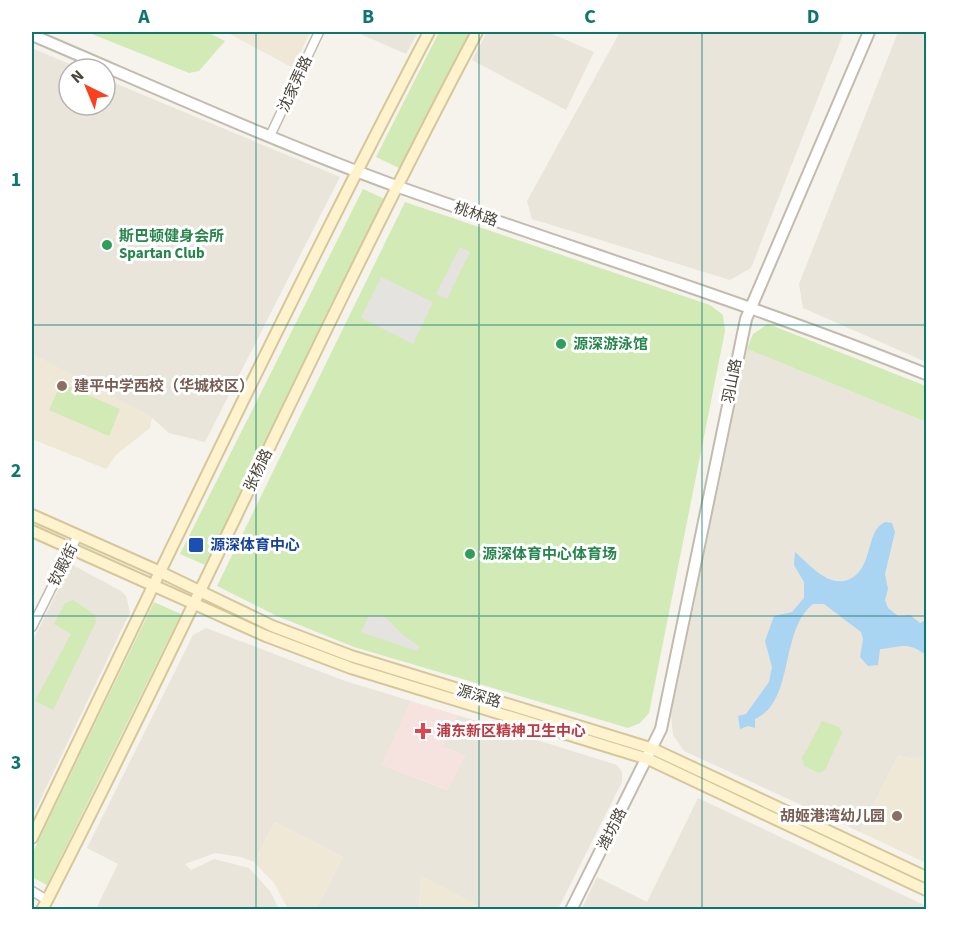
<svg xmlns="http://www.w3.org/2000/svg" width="958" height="941" font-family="'Source Sans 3','Noto Sans SC',sans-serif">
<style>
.residential{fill:#eae5da}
.education{fill:#efe8d6}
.medical{fill:#f6e3e0}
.green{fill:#d2eab5}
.parking{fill:#e5e3e0}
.water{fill:#a9d4f2}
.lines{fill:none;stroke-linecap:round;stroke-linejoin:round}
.minor-casing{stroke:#c2bbae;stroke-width:11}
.tertiary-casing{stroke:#c2bbae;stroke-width:14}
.secondary-casing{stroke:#d6c79b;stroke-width:14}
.minor{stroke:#fff;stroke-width:8}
.tertiary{stroke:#fff;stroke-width:10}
.secondary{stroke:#fff3cd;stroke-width:10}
.grid{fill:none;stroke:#0f766e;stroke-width:1.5;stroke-opacity:0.55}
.leisure-dot{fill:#2e9e5b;stroke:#fff;stroke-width:2}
.education-dot{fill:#8d6e63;stroke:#fff;stroke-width:2}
.transit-dot{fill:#1a4fb4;stroke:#fff;stroke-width:2}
.health-dot{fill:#e0444e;stroke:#fff;stroke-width:2}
.labels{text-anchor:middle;stroke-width:6;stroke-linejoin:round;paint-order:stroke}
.street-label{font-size:15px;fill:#4b4439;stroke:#fff}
.leisure-label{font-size:15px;font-weight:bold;fill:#27864d;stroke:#fff;text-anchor:start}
.education-label{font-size:15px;font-weight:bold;fill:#785e54;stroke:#fff;text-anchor:start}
.transit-label{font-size:15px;font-weight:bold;fill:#164399;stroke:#fff;text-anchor:start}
.health-label{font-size:15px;font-weight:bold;fill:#be3a42;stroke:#fff;text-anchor:start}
.neatline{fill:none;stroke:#0f766e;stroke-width:2}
.grid-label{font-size:20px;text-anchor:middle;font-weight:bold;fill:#0f766e}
</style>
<rect width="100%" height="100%" fill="#f6f3ec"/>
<g class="residential">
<polygon points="356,32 418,32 406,54"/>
<polygon points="487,32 548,32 594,52 566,110 472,60"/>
<polygon points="620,32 844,32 751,268 730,280 532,219 527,201"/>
<polygon points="898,32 926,32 926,362 803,308 799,284"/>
<polygon points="32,48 81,69 69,69 69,105 105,105 105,79 340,177 205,442 169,433 151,417 32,354"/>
<polygon points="747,349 926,422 926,756 914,759 898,756 860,832 684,751 673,735 671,715"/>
<polygon points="71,564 121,591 126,596 130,612 32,817 32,642"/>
<polygon points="206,628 345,681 411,701 382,765 447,790 465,755 442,747 457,715 617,765 622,772 622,782 558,909 484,909 421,876 419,909 316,909 343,857 275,822 254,862 241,857 215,853 185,864 191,870 214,859 249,868 270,891 279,909 96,909 118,864 87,848 193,635"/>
<polygon points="698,798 926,906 926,910 581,910 597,877 647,902"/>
</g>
<g class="education">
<polygon points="226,32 310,32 293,68"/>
<polygon points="32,354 152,417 150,428 117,454 106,469 32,439"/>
<polygon points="898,756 914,759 926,756 926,857 924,862 860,832"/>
<polygon points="275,822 343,857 316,909 288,909 274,883 254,862"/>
<polygon points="420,875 484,909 419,910"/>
</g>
<polygon class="medical" points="411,701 457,715 442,747 465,755 448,790 381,765"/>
<g class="green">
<polygon points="87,32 207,32 225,41 199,71 189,73"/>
<polygon points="439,32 471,32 401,169 376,157"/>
<polygon points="363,189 389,201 205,565 180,554"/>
<polygon points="405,202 710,305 723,315 725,331 649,713 640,723 628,728 354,647 277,616 217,586"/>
<polygon points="768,324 926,386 926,422 747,349 753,334"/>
<polygon points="61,383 120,409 109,436 49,410"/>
<polygon points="73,600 95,615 96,622 53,710 35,701 71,634 54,624 65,603"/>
<polygon points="154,602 181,614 47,885 32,877 32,854"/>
<polygon points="822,721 839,727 842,733 825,770 819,773 804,766 802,758"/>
</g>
<g class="parking">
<polygon points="460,247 470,252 447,299 436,294"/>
<polygon points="381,277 433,302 413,344 361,318"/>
<polygon points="369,615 385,617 403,635 419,646 417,651 361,632"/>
</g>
<path class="water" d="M885,522L892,523L895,532L885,574L888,589L885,600L888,608L898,616L910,615L920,623L926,620V655C906,640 900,648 880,649L878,665L868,666L860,657L863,639L861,632L824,604H813C779,631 795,702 755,719V728L748,726L740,729L738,716L746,714L769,682L772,667L765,641L774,616L792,612L804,598V582L794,565L795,552C809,564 829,589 850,579C874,567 865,531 885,522Z"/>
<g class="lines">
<defs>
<g id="minor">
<polyline points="270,136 319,32"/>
<polyline points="32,627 78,535"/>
<polyline points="32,891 47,900"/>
</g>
<g id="tertiary">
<path d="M32,35C152,86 273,141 396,186C573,249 752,304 926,374"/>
<polyline points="571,910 661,729 746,319 869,32"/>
</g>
<g id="secondary">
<polyline points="32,515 158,571 272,626 351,656 653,749 926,877"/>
<polyline points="32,531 266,636 351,668 648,759 926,890"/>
<path d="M32,838C162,568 290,297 429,32"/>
<path d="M42,910C192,619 324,320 477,32"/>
</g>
</defs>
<use href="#minor" class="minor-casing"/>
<use href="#tertiary" class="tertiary-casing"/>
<use href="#secondary" class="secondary-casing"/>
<use href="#minor" class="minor"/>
<use href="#tertiary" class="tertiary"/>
<use href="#secondary" class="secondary"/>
</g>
<path class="grid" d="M256,32V910M479,32V910M702,32V910M32,325H926M32,616H926"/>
<g class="leisure-dot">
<circle cx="107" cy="245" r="6"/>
<circle cx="561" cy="344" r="6"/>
<circle cx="470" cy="554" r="6"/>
</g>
<g class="education-dot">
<circle cx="62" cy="386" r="6"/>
<circle cx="897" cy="816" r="6"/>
</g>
<rect class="transit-dot" x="188" y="537" width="16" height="16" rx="3"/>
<path class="health-dot" d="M420 722h6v6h6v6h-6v6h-6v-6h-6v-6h6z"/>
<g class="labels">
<g class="street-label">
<text transform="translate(295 84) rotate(-65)" y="5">沈家弄路</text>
<text transform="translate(476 214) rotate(19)" y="5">桃林路</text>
<text transform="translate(732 381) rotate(-79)" y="5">羽山路</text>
<text transform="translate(258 470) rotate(-64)" y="5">张杨路</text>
<text transform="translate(63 565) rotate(-63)" y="5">钦殿街</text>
<text transform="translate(479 696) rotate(17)" y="5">源深路</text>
<text transform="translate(612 829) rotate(-63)" y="5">潍坊路</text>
</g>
<g class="leisure-label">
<text x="119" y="241">斯巴顿健身会所<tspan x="119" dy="17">Spartan Club</tspan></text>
<text x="573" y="349">源深游泳馆</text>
<text x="482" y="559">源深体育中心体育场</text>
</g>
<g class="education-label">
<text x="74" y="391">建平中学西校（华城校区）</text>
<text x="885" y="821" text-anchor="end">胡姬港湾幼儿园</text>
</g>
<g class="transit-label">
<text x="210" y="550">源深体育中心</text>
</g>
<g class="health-label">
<text x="436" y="736">浦东新区精神卫生中心</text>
</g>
</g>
<rect width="958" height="941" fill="none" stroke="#ffffff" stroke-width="66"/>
<g transform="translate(87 87) rotate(317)"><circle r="28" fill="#ffffff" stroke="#b7b4b0" stroke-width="1.5"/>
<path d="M0-4.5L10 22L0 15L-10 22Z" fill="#fc3f1d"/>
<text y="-9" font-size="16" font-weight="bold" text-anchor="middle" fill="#4b4439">N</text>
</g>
<rect x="33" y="33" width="892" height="875" class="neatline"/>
<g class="grid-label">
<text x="144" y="23">A</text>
<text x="368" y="23">B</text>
<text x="590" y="23">C</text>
<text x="813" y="23">D</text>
<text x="16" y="186">1</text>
<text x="16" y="477">2</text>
<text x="16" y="769">3</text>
</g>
</svg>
